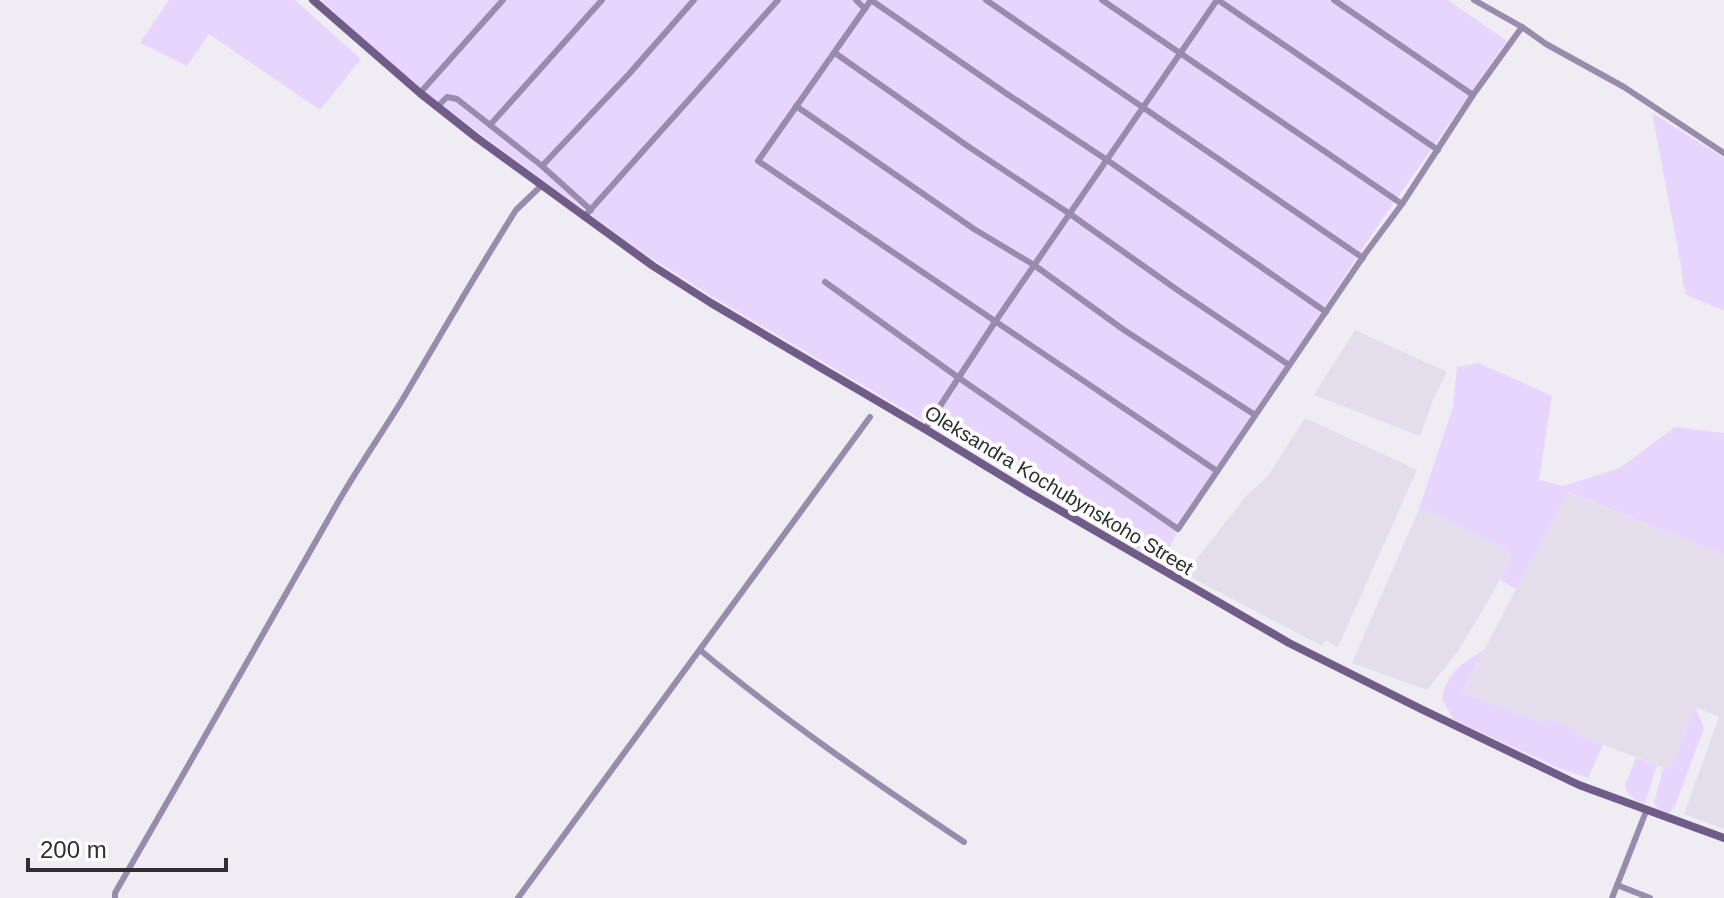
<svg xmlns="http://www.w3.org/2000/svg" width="1724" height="898" font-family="Arial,sans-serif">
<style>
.built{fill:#e4deec}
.green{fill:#e7d5fe}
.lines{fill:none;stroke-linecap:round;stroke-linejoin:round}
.street{stroke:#998bab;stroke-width:6}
.secondary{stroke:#715c89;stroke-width:8}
.labels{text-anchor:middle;stroke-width:8;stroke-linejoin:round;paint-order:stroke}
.street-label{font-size:20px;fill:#2f2e30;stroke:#fff}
</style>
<rect width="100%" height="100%" fill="#efecf3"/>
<g class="built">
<polygon points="1355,330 1447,372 1433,400 1420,436 1314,395"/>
<polygon points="1305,418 1417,470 1338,647 1325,640 1322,646 1185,574 1246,496 1268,476"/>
<polygon points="1567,492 1724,555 1724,829 1684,814 1719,717 1695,707 1670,770 1574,734 1576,730 1544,723 1462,692"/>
<polygon points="1419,509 1429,510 1507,549 1509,561 1491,596 1458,651 1427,690 1352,663"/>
</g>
<g class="green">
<polygon points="169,0 295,0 361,59 320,110 209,34 187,66 140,43"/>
<polygon points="321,0 1448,0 1507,41 1372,234 1241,434 1191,506 1161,564 968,447 711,296 642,252 528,169 413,84"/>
<polygon points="1652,113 1724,158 1724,311 1685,294 1680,260"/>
<polygon points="1479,363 1552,396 1539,480 1563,486 1620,468 1675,427 1724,433 1724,555 1568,492 1516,589 1500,580 1509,561 1507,549 1429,511 1419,509 1453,407 1457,367"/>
<path d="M1484,650L1462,692L1544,723L1548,719L1576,729L1575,734L1603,745L1588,778L1561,769L1454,720L1442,699C1447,672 1462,664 1484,650Z"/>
<polygon points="1695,707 1704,728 1675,806 1669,813 1658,809 1654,802 1664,767 1670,769"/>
<path d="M1636,758L1657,765L1645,803C1635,802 1628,794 1625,786Z"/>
</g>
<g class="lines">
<g class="street">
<polyline points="856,0 865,9"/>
<polyline points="871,0 758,161 1217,471"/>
<polyline points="871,0 1007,94 1107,160 1326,312"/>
<polyline points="986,0 1363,258"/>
<polyline points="1102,0 1402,204"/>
<polyline points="1218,0 1438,150"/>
<polyline points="1334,0 1473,95"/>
<polyline points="1474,0 1522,27 1546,44 1624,87 1724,153"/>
<polyline points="835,53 969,147 1070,214 1176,289 1289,365"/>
<polyline points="420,93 503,0"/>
<polyline points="796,106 974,229 1034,265 1124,330 1255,415"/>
<polyline points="437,107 447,97 457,99 542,166 591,210"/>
<polyline points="490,125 602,0"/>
<polyline points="542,166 629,74 694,0"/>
<polyline points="584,217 778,0"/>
<polyline points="825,282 959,378 1178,529 1365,254 1402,204 1473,95 1522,27"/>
<polyline points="925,429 995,322 1217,0"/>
<path d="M700,650C784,720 874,782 964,842"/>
<polyline points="1617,885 1650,898"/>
<path d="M115,898V893C190,764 262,634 337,504C357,469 380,436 401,402C439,338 476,273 516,210L541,186"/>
<polyline points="518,898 870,417"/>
<polyline points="1612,898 1647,809"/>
</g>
<polyline class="secondary" points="313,0 420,93 477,138 653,266 711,303 925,429 1030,493 1289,643 1421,709 1579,785 1724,838"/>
</g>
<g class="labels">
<g class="street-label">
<text transform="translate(1059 490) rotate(31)" y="7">Oleksandra Kochubynskoho Street</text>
</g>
</g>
<path d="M28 858v12h198v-12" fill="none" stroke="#2f2e30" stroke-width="4"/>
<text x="40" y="858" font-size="24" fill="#2f2e30" stroke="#ffffff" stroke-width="6" paint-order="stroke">200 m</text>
</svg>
